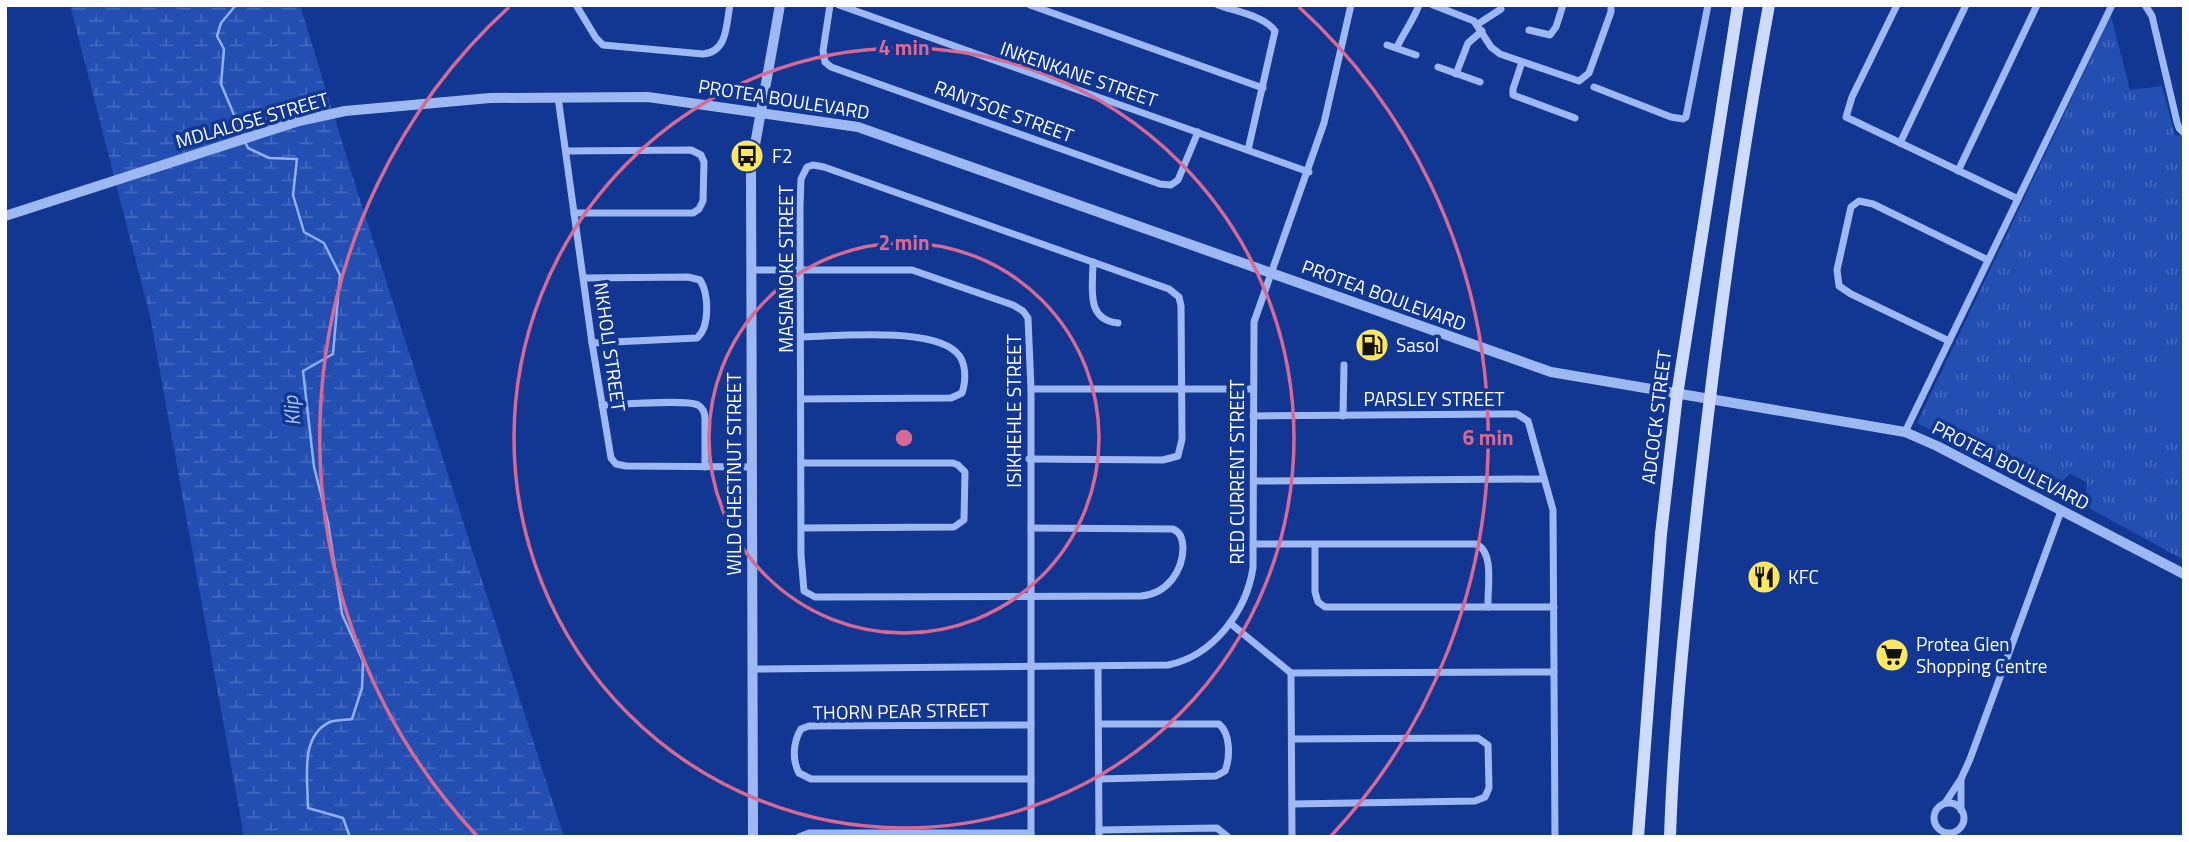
<svg xmlns="http://www.w3.org/2000/svg" width="2189" height="842" font-family="'Titillium Web',sans-serif">
<style>
.grass{fill:url(#grass-tufts)}
.wetland{fill:url(#wetland-marsh)}
.pitch{fill:#234fb2}
.lines{fill:none;stroke-linecap:round;stroke-linejoin:round}
.stream{stroke:#90b1f6;stroke-width:2.5}
.minor{stroke:#9eb8f3;stroke-width:7}
.tertiary{stroke:#9eb8f3;stroke-width:10}
.secondary{stroke:#cedbfd;stroke-width:12}
.ring{fill:none;stroke:#d76994;stroke-width:3.5}
.labels{text-anchor:middle;stroke-width:7;stroke-linejoin:round;paint-order:stroke}
.street-label{font-size:19px;fill:#fff;stroke:#113793}
.poi-label{font-size:19px;fill:#fff;stroke:#113793;text-anchor:start}
.water-label{font-size:21px;font-style:italic;fill:#aac3fa;stroke:#113793}
.centre{fill:#d76994;stroke:#113793;stroke-width:3.5}
.ring-label{font-size:21px;text-anchor:middle;font-weight:bold;fill:#d76994;stroke:#113793;stroke-width:7;stroke-linejoin:round;paint-order:stroke}
</style>
<defs>
<pattern id="grass-tufts" width="24" height="20" patternUnits="userSpaceOnUse" patternTransform="scale(1.75)"><rect width="24" height="20" fill="#234fb2"/><path d="M3 7l-1-3M5 7V3M7 7l1-3M15 17l-1-3M17 17v-4M19 17l1-3" fill="none" stroke="#4469be"/></pattern>
<pattern id="wetland-marsh" width="20" height="14" patternUnits="userSpaceOnUse" patternTransform="scale(1.75)"><rect width="20" height="14" fill="#234fb2"/><path d="M1 5h8M5 5V1M11 12h8M15 12V8" fill="none" stroke="#4469be"/></pattern>
</defs>
<rect width="100%" height="100%" fill="#113793"/>
<polygon class="grass" points="2111,16 2130,90 2162,86 2175,135 2184,136 2184,560 2089,508 2085,500 2087,482 2070,474 2056,486 2046,487 1917,423"/>
<polygon class="wetland" points="70,5 300,5 349,165 564,837 244,837 150,316"/>
<polygon class="pitch" points="2184,320 2184,427 2152,417"/>
<g class="lines">
<g class="stream">
<polyline points="236,5 221,23 217,36 224,49 221,84 243,136"/>
<path d="M245,142L248,148L269,158L297,159L293,195L304,232L324,243L340,275L333,354L303,371L314,467L328,522L342,614L363,661L362,688L352,719C346,720 336,720 330,722C299,736 308,780 308,808L343,818L350,837"/>
</g>
<g class="minor">
<path d="M576,5L596,38L603,45L703,54C728,52 726,24 730,5"/>
<polyline points="830,5 823,51 825,62 831,67 1160,184 1171,185 1178,180 1198,132"/>
<polyline points="839,5 1309,172"/>
<polyline points="1030,5 1263,88"/>
<path d="M1218,5C1234,11 1265,16 1275,31L1248,150"/>
<polyline points="1433,5 1474,21 1491,47 1500,54 1579,81 1589,73 1611,12 1611,5"/>
<polyline points="1897,5 1852,97 1846,117 2018,199"/>
<polyline points="2145,5 2152,16 2177,122 2179,128 2184,133"/>
<polyline points="1478,24 1501,9"/>
<polyline points="1529,30 1550,35 1556,27 1563,5"/>
<polyline points="1387,45 1416,55"/>
<path d="M1397,47C1404,32 1413,21 1419,5"/>
<polyline points="1522,62 1513,89 1513,95 1575,118"/>
<polyline points="1438,67 1480,82"/>
<polyline points="1456,74 1468,43 1482,31"/>
<polyline points="1594,87 1671,117 1683,119 1686,117 1708,5"/>
<polyline points="558,97 592,343 611,458 616,464 626,466 752,467"/>
<polyline points="1900,143 1966,5"/>
<polyline points="566,151 691,150 701,155 704,162 703,201 699,209 693,213 574,213"/>
<polyline points="1958,171 2037,5"/>
<path d="M1093,262C1093,287 1085,320 1118,323"/>
<polyline points="751,270 912,270 1013,305 1023,311 1028,318 1031,389 1031,837"/>
<path d="M584,278L688,277L700,280C709,294 710,327 697,338L592,343"/>
<path d="M800,337C837,336 929,327 956,352C967,362 966,381 962,393L951,398L801,399"/>
<polyline points="1949,341 1851,294 1839,286 1837,270 1851,207 1859,201 1873,204 1988,260"/>
<polyline points="1031,389 1252,389"/>
<path d="M602,405C620,405 685,399 698,405C703,408 705,413 705,419V467"/>
<polyline points="1253,416 1503,414 1517,414 1528,421 1553,510 1555,837"/>
<polyline points="1343,416 1344,365"/>
<polyline points="1905,432 2112,5"/>
<path d="M1029,459L1163,460L1178,456L1182,439L1181,306L1179,297L1169,289L824,167L813,165L807,167L801,179L800,207L801,555L804,591L815,597L1141,596C1167,594 1183,571 1183,547C1182,538 1181,533 1173,529L1031,528"/>
<polyline points="1254,481 1544,479"/>
<polyline points="802,528 954,527 964,520 965,472 958,465 953,463 802,463"/>
<path d="M1253,544H1476C1495,552 1487,589 1488,607"/>
<polyline points="1315,545 1315,592 1318,602 1325,607 1554,607"/>
<polyline points="1230,623 1291,673 1554,672"/>
<polyline points="1098,667 1099,837"/>
<path d="M752,669L1168,665C1213,656 1246,612 1253,568L1254,322L1324,123L1351,5"/>
<polyline points="1291,673 1292,837"/>
<polyline points="1292,739 1478,738 1488,745 1489,788 1485,797 1475,801 1292,804"/>
<path d="M1031,779H811L799,773C792,760 793,742 801,729L809,726L1031,725"/>
<path d="M1099,779L1216,776L1225,771C1230,758 1231,734 1219,724H1099"/>
<polyline points="1961,780 1961,810"/>
<circle cx="1949" cy="818" r="15"/>
<polyline points="1945,803 1961,779 1970,759 2061,511"/>
<polyline points="1099,830 1217,828 1228,837"/>
<polyline points="799,837 809,833 1031,833"/>
</g>
<g class="tertiary">
<polyline points="5,216 299,121 345,111 490,98 648,97 858,127 1551,372 1905,432 1937,446 2184,574"/>
<polyline points="753,837 751,167 780,5"/>
</g>
<g class="secondary">
<polyline points="1638,837 1661,534 1677,395 1738,5"/>
<path d="M1670,837C1674,718 1687,600 1700,483C1718,323 1740,163 1769,5"/>
</g>
</g>
<g class="ring">
<circle cx="904" cy="438" r="195"/>
<circle cx="904" cy="438" r="390"/>
<path d="M477 836A584 584 0 0 1 509 7M1299 7A584 584 0 0 1 1331 836"/>
</g>
<defs>
<symbol id="bus-disc" viewBox="-11 -11 22 22"><circle r="9.5" fill="#ffe860" stroke="#113793"/><path d="M-5-6H5V4H4V6H2V4H-2V6H-4V4H-5ZM-3.5-4V0h7V-4ZM-3.5 1.2v1.5H-2V1.2ZM2 1.2v1.5H3.5V1.2Z" fill="#111"/></symbol>
<symbol id="fuel-disc" viewBox="-11 -11 22 22"><circle r="9.5" fill="#ffe860" stroke="#113793"/><path d="M-5.5-6h7V0h2V4h1.3V-2.5L3-4.5l.8-.8L6-3V5H2.5V1h-1V6h-7ZM-4.2-4.7v3.2H.2V-4.7Z" fill="#111"/></symbol>
<symbol id="restaurant-disc" viewBox="-11 -11 22 22"><circle r="9.5" fill="#ffe860" stroke="#113793"/><path d="M-5-6h1v4h1v-4h1v4h1v-4h1v5L-1.5 .5V6h-2V.5L-5-1ZM5-6V6H3V1.5H1.5Q1.5-4 5-6Z" fill="#111"/></symbol>
<symbol id="supermarket-disc" viewBox="-11 -11 22 22"><circle r="9.5" fill="#ffe860" stroke="#113793"/><path d="M-6-5.5h2.5l.6 2H6L4.5 2H-2.5L-4.4-4H-6ZM-1.5 3.2a1.3 1.3 0 1 0 .1 0ZM3 3.2a1.3 1.3 0 1 0 .1 0Z" fill="#111"/></symbol>
</defs>
<g fill-rule="evenodd">
<use href="#bus-disc" x="728" y="137" width="38" height="38"/>
<use href="#fuel-disc" x="1353" y="326" width="38" height="38"/>
<use href="#restaurant-disc" x="1745" y="558" width="38" height="38"/>
<use href="#supermarket-disc" x="1873" y="636" width="38" height="38"/>
</g>
<g class="labels">
<g class="street-label">
<text transform="translate(1079 74) rotate(19)" y="7">INKENKANE STREET</text>
<text transform="translate(784 99) rotate(9)" y="7">PROTEA BOULEVARD</text>
<text transform="translate(1004 111) rotate(20)" y="7">RANTSOE STREET</text>
<text transform="translate(252 120) rotate(-16)" y="7">MDLALOSE STREET</text>
<text transform="translate(786 269) rotate(-90)" y="7">MASIANOKE STREET</text>
<text transform="translate(1384 295) rotate(20)" y="7">PROTEA BOULEVARD</text>
<text transform="translate(610 347) rotate(82)" y="7">NKHOLI STREET</text>
<text x="1434" y="406">PARSLEY STREET</text>
<text transform="translate(1014 411) rotate(-90)" y="7">ISIKHEHLE STREET</text>
<text transform="translate(1656 417) rotate(-83)" y="7">ADCOCK STREET</text>
<text transform="translate(2011 465) rotate(27)" y="7">PROTEA BOULEVARD</text>
<text transform="translate(1237 472) rotate(-90)" y="7">RED CURRENT STREET</text>
<text transform="translate(734 474) rotate(-90)" y="7">WILD CHESTNUT STREET</text>
<text transform="translate(901 711) rotate(-1)" y="7">THORN PEAR STREET</text>
</g>
<g class="poi-label">
<text x="772" y="163">F2</text>
<text x="1396" y="352">Sasol</text>
<text x="1788" y="584">KFC</text>
<text x="1916" y="651">Protea Glen<tspan x="1916" dy="22">Shopping Centre</tspan></text>
</g>
<g class="water-label">
<text transform="translate(292 411) rotate(-96)" y="7">Klip</text>
</g>
</g>
<circle cx="904" cy="438" r="10" class="centre"/>
<g class="ring-label">
<text x="904" y="55">4 min</text>
<text x="904" y="250">2 min</text>
<text x="1488" y="445">6 min</text>
</g>
<rect width="2189" height="842" fill="none" stroke="#ffffff" stroke-width="14"/>
</svg>
